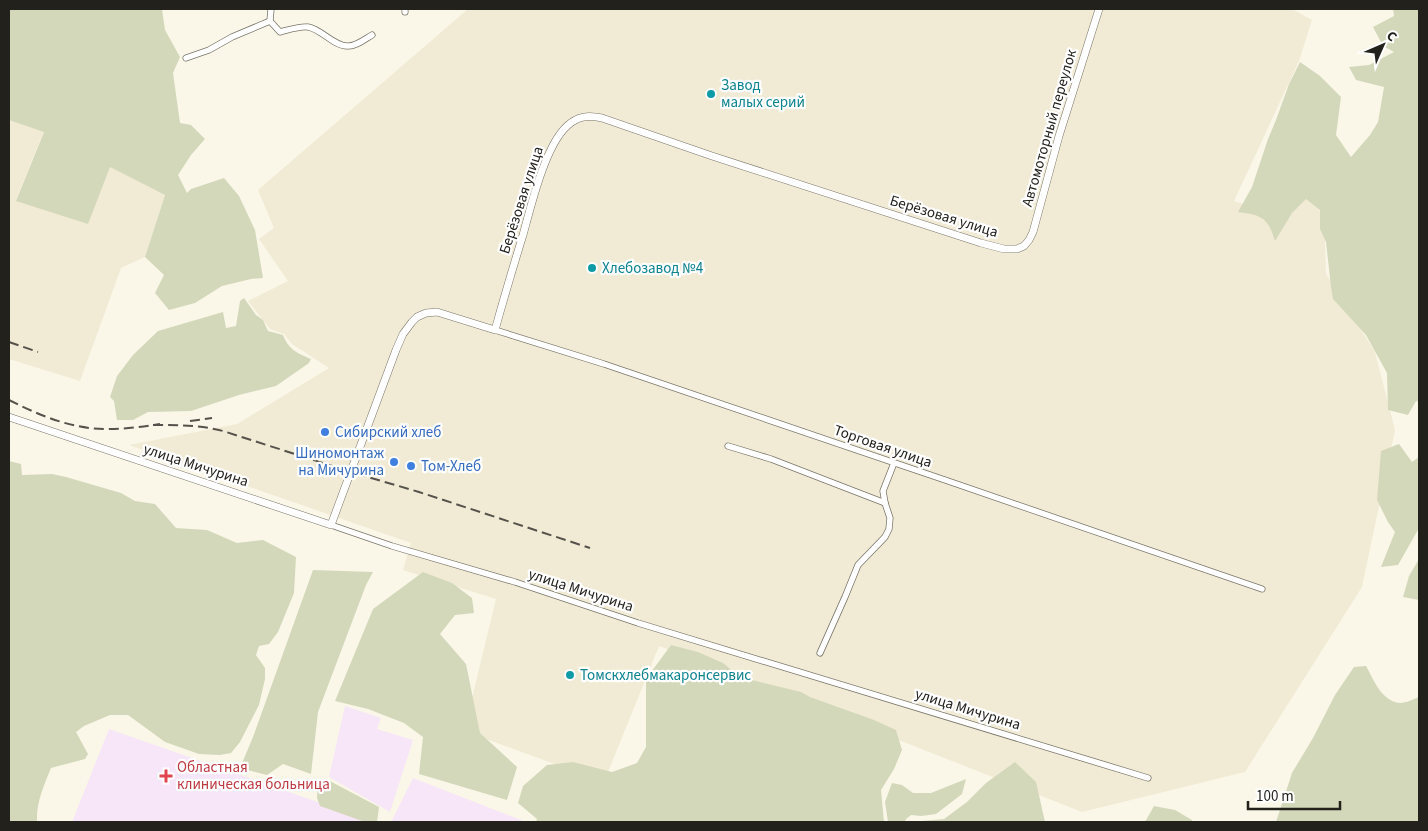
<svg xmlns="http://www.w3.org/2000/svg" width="1428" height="831" font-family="'Source Sans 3',sans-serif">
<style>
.built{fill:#f1ebd5}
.medical{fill:#f7e6f8}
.green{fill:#d4d8ba}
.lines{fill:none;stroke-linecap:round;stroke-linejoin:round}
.minor-casing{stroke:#797569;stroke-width:7}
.tertiary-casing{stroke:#797569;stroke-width:8}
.minor{stroke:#fff;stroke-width:5.5}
.tertiary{stroke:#fff;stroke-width:7}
.rail{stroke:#54524a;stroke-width:2;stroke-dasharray:10 5;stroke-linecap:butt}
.culture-dot{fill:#0f9aa8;stroke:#fff;stroke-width:2}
.shop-dot{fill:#3f7fe0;stroke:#fff;stroke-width:2}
.health-dot{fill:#e0444e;stroke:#fff;stroke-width:2}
.labels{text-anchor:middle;stroke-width:4.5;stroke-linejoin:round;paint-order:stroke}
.culture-label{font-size:15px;fill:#0d838f;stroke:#fff;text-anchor:start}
.street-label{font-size:15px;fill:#22211b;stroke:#fff}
.shop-label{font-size:15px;fill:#366cbe;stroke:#fff;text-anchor:start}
.health-label{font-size:15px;fill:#be3a42;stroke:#fff;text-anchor:start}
</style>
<rect width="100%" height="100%" fill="#faf7e8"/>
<g class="built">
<polygon points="468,9 1292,9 1312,20 1299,61 1234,201 1286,218 1307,193 1324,208 1326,274 1375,352 1395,430 1362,587 1245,772 1082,812 659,646 604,782 464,731 496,599 403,570 411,543 129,445 237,424 329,368 292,344 284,334 270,329 248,301 288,281 259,239 274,228 258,190"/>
<polygon points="9,120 44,131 16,200 109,166 165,195 145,257 121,268 80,381 9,359"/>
</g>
<g class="medical">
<polygon points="345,706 381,718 377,729 413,740 390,812 329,777"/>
<polygon points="109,729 375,822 72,822"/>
<polygon points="413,778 526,822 391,822"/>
</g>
<g class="green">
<polygon points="9,9 162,9 165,30 180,57 173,73 180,123 191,125 205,139 191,155 178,175 187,193 191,189 224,178 239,196 255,230 263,278 251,279 222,286 195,303 169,310 155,293 164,275 145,257 165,195 110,167 88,224 16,201 44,132 9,120"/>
<path d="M1393,9H1419V402L1416,401L1408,415L1388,410L1387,373L1366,335L1333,299L1331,287L1326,242L1320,229V210L1306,199L1292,213L1275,241C1268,217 1261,215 1238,212L1252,187L1268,139L1276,120L1289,84L1300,62L1320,76L1341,97L1336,135L1351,157L1370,135L1378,122L1384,87L1356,80L1349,67L1369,65L1394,52L1383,46L1373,27L1394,16Z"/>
<path d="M244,298L256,315L263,320L268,331L283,335C289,350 297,353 311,359L309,363L276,386L239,395L191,411L148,412L133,420H117L114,401L110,397L117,376L133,355L158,331L223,312L226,328L236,326L240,301Z"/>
<polygon points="1399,444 1412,462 1419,457 1419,528 1398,565 1381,567 1395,532 1388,522 1377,500 1381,451"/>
<path d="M9,461L21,464L22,475L52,474L66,477L121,493L135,501L155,504L176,528L207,530L237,543L263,540L296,557L294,593L278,632L269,644L259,646L256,655L265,668V679L259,705L240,742L231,753L220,755L199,754L165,742L128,715H110L84,726L76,732L88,754L85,759L51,768C44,785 36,803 37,822H9Z"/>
<polygon points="1419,559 1419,600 1403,597 1409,576"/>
<polygon points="313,570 373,572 366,585 318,712 311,774 283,764 267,775 240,768 253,737"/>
<polygon points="423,572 452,583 472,598 474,613 455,615 440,634 466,664 480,733 517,767 507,800 419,774 423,737 404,723 368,709 335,701 373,609"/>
<polygon points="671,645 698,652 723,663 740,677 801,692 810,697 874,720 896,730 902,750 894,769 881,790 884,822 536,822 537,819 518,803 523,786 547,765 573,762 612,772 637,763 646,747 646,679"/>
<path d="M1366,666C1374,680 1381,701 1400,703C1406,703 1414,699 1419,697V822H1276L1292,773L1313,738L1335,695L1354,667Z"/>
<polygon points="1015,762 1036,782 1045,822 920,822 922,821 944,819 967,802 986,783"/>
<polygon points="326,779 379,807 377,822 365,822 320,806 317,798 318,781"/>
<polygon points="966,779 962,794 936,814 921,816 911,815 906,819 905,822 888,822 885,802 892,783 902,785 913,793 931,793"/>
<polygon points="1154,806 1175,810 1192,820 1192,822 1145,822"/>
</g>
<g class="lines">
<defs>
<g id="minor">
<path d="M271,9L270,21L280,32C288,30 300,26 308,27C321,29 334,46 347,46C355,47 365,39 372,35"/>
<polyline points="405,12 405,9"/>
<polyline points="186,58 209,50 232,37 270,21"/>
<polyline points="495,330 604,364 948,481 1262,589"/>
<polyline points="728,446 771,459 885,503"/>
<polyline points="331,525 392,546 515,582 638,623 1148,778"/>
<polyline points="820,653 845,597 858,565 885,537 889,529 890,518 885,503 883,491 894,463"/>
</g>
<path id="tertiary" d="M9,417L331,525L396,350L403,334L412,322L417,317L426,313L437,312L495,330C504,298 513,267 523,235C531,206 545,146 567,126C578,116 588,115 602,118L712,156L981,243L1004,249H1017L1024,246L1029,240L1033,232L1059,136L1099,9"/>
</defs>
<use href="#minor" class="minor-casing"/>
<use href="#tertiary" class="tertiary-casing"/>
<use href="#minor" class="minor"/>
<use href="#tertiary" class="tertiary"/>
<g class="rail">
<polyline points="9,342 38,352"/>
<path d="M9,400C39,415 71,429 106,429C124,429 142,427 160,424"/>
<polyline points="190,421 212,418"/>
<path d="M153,425C177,425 200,425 223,431L351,472L419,492L590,548"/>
</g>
</g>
<g class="culture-dot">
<circle cx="711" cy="94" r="5"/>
<circle cx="592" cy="268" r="5"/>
<circle cx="570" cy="675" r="5"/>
</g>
<g class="shop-dot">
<circle cx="325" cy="432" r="5"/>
<circle cx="394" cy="462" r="5"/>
<circle cx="411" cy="466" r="5"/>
</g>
<path class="health-dot" d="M163.5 768.5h5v5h5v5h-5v5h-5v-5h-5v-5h5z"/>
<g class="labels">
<g class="culture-label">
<text x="721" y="90">Завод<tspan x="721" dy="17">малых серий</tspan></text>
<text x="602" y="273">Хлебозавод №4</text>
<text x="580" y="680">Томскхлебмакаронсервис</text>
</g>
<g class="street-label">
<text transform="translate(1049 128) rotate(-74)" y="5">Автомоторный переулок</text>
<text transform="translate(521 200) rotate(-72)" y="5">Берёзовая улица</text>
<text transform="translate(944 216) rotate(17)" y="5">Берёзовая улица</text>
<text transform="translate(883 446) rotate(19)" y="5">Торговая улица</text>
<text transform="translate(196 465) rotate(18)" y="5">улица Мичурина</text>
<text transform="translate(581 590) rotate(18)" y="5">улица Мичурина</text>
<text transform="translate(968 709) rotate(17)" y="5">улица Мичурина</text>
</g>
<g class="shop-label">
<text x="335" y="437">Сибирский хлеб</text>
<text x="384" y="458" text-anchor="end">Шиномонтаж<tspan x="384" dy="17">на Мичурина</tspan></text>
<text x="421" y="471">Том-Хлеб</text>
</g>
<g class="health-label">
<text x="177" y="772">Областная<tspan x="177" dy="17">клиническая больница</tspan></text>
</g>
</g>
<rect width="1428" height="831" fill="none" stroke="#22211b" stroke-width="20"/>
<g transform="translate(1383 45) rotate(45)" stroke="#ffffff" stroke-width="4" paint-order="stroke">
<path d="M0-4L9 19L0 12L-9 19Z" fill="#22211b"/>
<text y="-8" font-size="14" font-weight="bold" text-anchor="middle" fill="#22211b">С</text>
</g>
<path d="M1248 801v8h92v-8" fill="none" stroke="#22211b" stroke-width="2.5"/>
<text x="1256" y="801" font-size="15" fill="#22211b" stroke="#ffffff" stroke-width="4" paint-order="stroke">100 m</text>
</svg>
